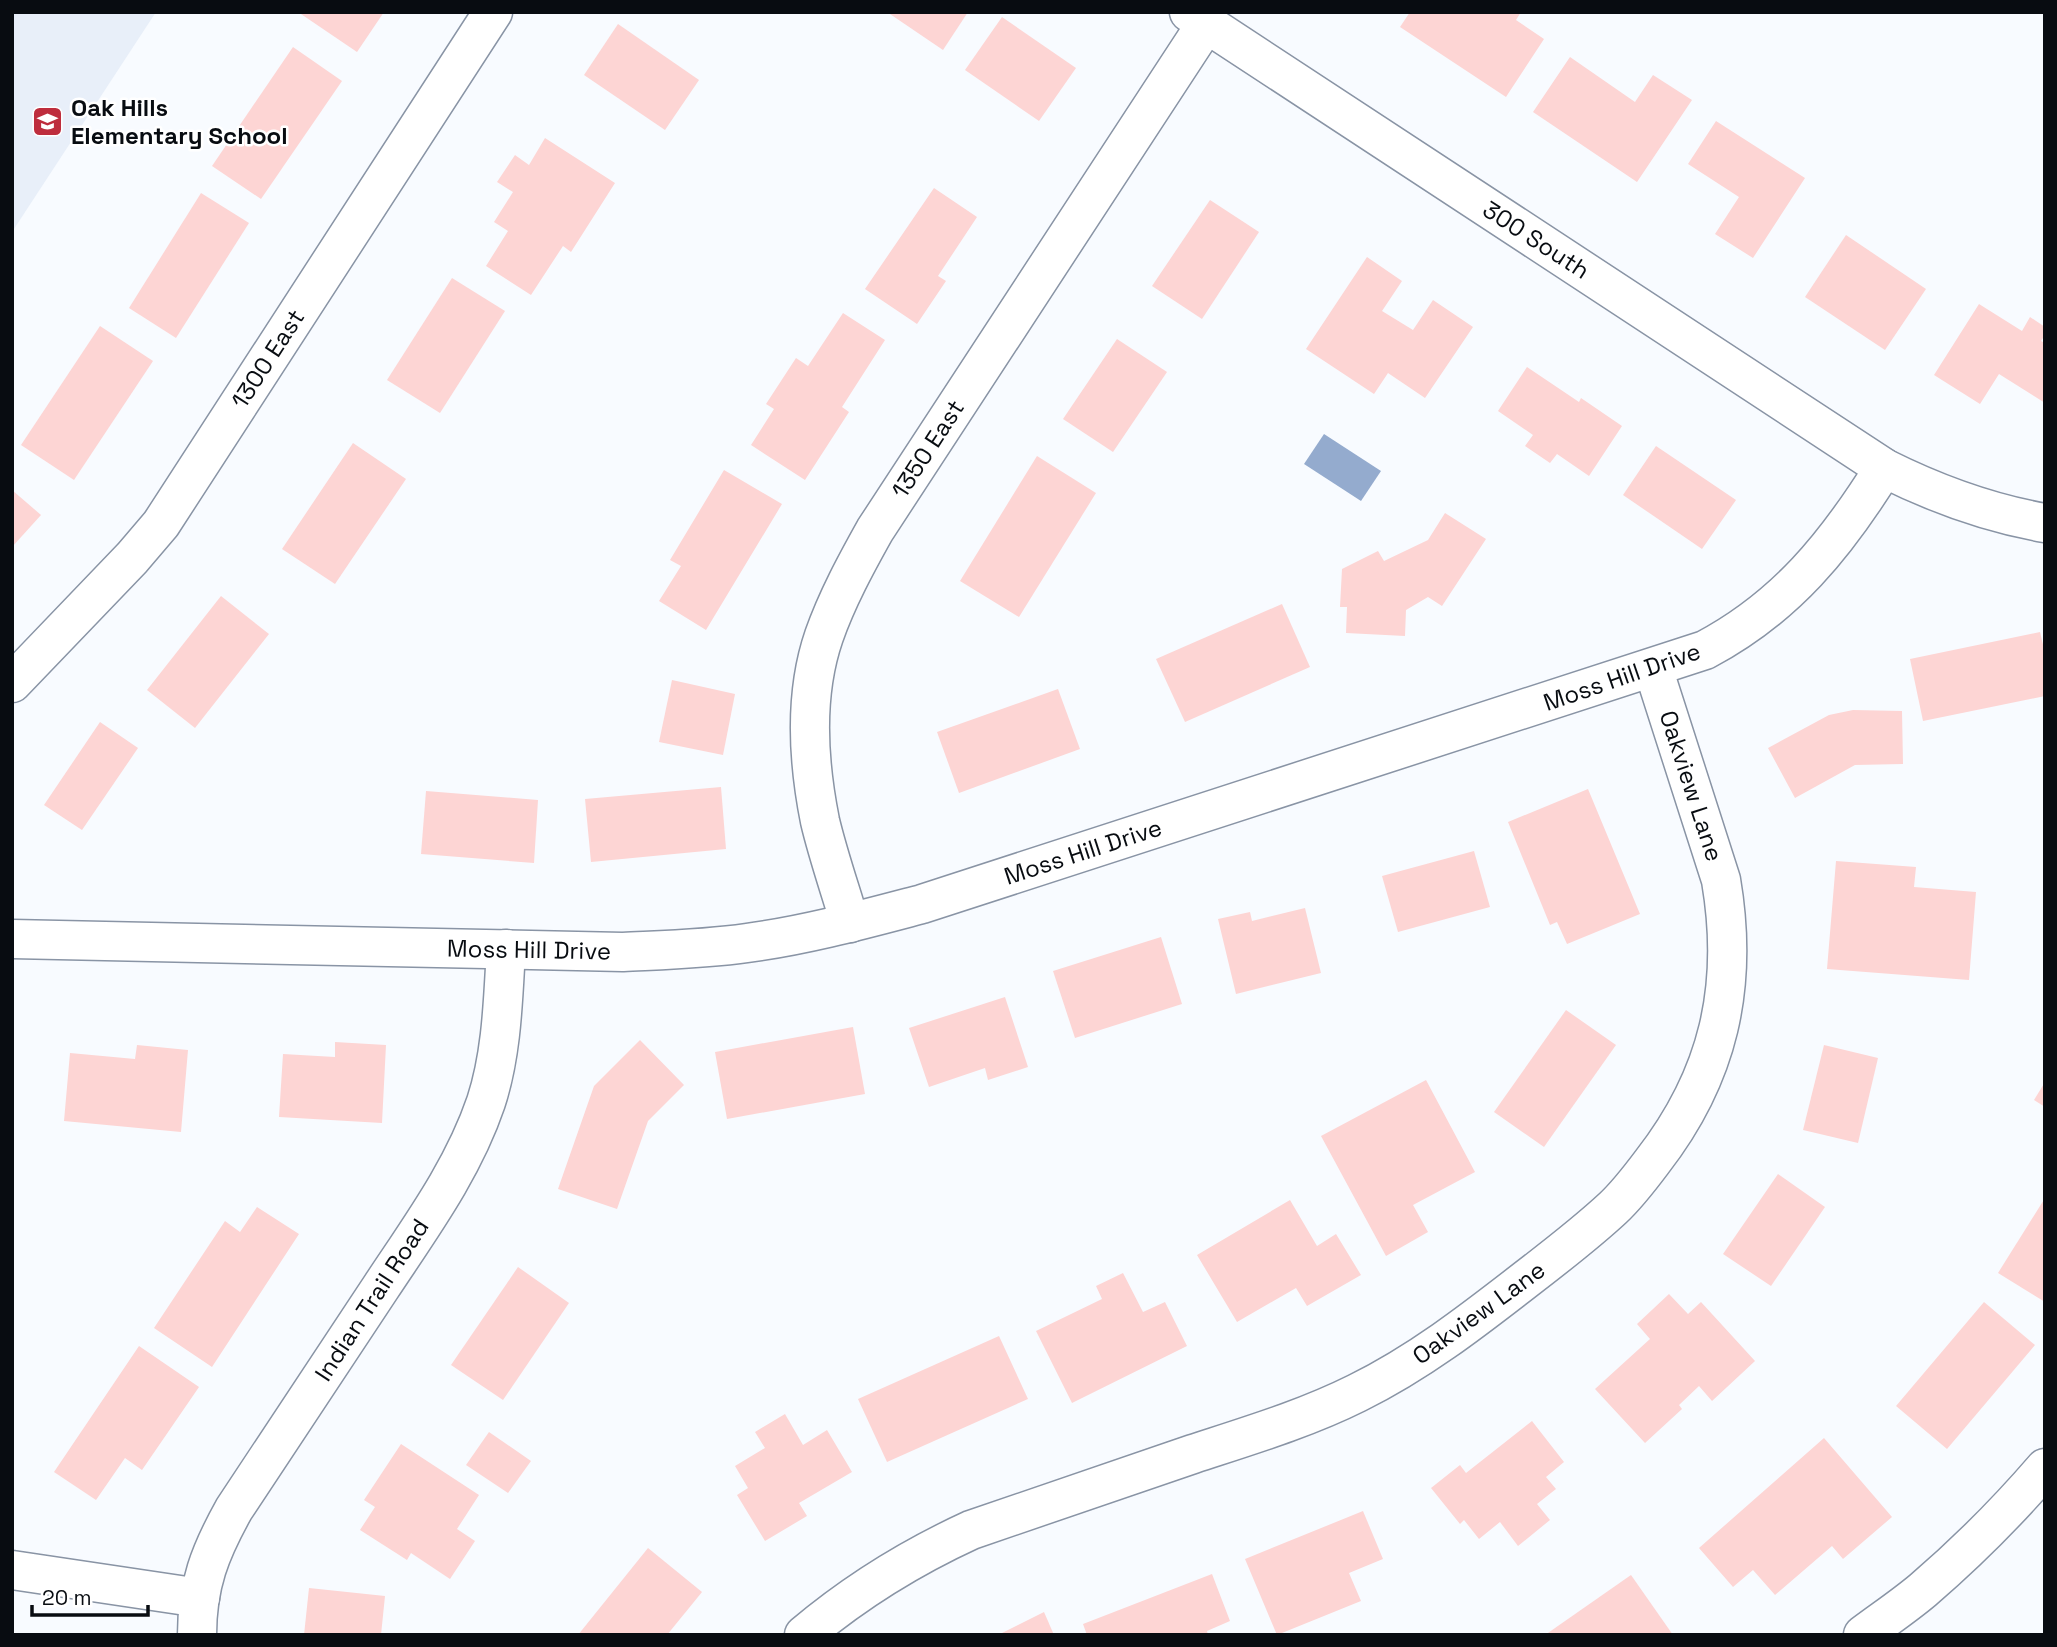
<svg xmlns="http://www.w3.org/2000/svg" width="2057" height="1647" font-family="'Space Grotesk',sans-serif">
<style>
.built{fill:#e8eff9}
.water{fill:#94abce}
.building{fill:#fdd5d4}
.lines{fill:none;stroke-linecap:round;stroke-linejoin:round}
.minor-casing{stroke:#8994a5;stroke-width:41}
.minor{stroke:#fff;stroke-width:38}
.labels{text-anchor:middle;stroke-width:5;stroke-linejoin:round;paint-order:stroke}
.poi-label{font-size:24px;font-weight:bold;fill:#080c11;stroke:#fff;text-anchor:start}
.street-label{font-size:24px;fill:#080c11;stroke:#fff}
</style>
<rect width="100%" height="100%" fill="#f8fbff"/>
<polygon class="built" points="12,12 156,12 12,232"/>
<polygon class="water" points="1324,434 1381,471 1361,501 1304,464"/>
<g class="building">
<polygon points="298,12 384,12 357,52"/>
<polygon points="887,12 968,12 943,50"/>
<polygon points="1410,12 1521,12 1516,20 1544,39 1506,97 1400,27"/>
<polygon points="1002,17 1076,68 1039,121 965,70"/>
<polygon points="618,24 699,80 665,130 584,75"/>
<polygon points="293,47 342,81 261,199 212,166"/>
<polygon points="1570,57 1635,102 1653,75 1692,100 1637,182 1533,112"/>
<polygon points="1716,121 1805,178 1753,258 1715,234 1739,197 1688,164"/>
<polygon points="545,138 615,183 571,252 563,246 531,295 486,266 508,231 494,222 513,192 497,182 515,155 529,165"/>
<polygon points="934,188 977,217 938,276 946,281 917,324 865,289"/>
<polygon points="201,193 249,223 176,338 129,308"/>
<polygon points="1210,200 1259,232 1202,319 1152,286"/>
<polygon points="1846,235 1926,289 1885,350 1805,297"/>
<polygon points="1367,257 1402,281 1382,311 1413,330 1433,300 1473,327 1425,398 1388,373 1374,394 1306,349"/>
<polygon points="452,278 505,311 440,413 387,380"/>
<polygon points="1979,304 2022,331 2030,317 2045,327 2045,335 2041,341 2045,343 2045,403 1999,374 1980,404 1934,375"/>
<polygon points="843,313 885,340 842,407 849,412 805,480 751,445 774,409 766,404 796,358 808,366"/>
<polygon points="100,326 153,361 74,480 21,445"/>
<polygon points="1117,339 1167,372 1113,452 1063,419"/>
<polygon points="1527,367 1579,402 1581,398 1622,426 1589,476 1557,454 1550,463 1525,446 1533,435 1498,411"/>
<polygon points="353,443 406,479 335,584 282,549"/>
<polygon points="1656,446 1736,500 1702,549 1623,495"/>
<polygon points="1037,456 1096,493 1019,617 960,581"/>
<polygon points="724,470 782,504 706,630 659,601 681,566 670,560"/>
<polygon points="12,490 41,515 12,547"/>
<polygon points="1445,513 1486,539 1442,606 1428,597 1406,610 1405,636 1346,633 1347,607 1340,607 1342,569 1378,551 1384,561 1428,540"/>
<polygon points="221,596 269,634 195,728 147,690"/>
<polygon points="1282,604 1310,667 1185,722 1156,659"/>
<polygon points="2040,632 2045,653 2045,696 1923,721 1910,659"/>
<polygon points="672,680 735,694 723,755 659,742"/>
<polygon points="1058,689 1080,749 959,793 937,732"/>
<polygon points="1853,710 1902,711 1903,764 1855,765 1795,798 1768,748 1829,715"/>
<polygon points="100,722 138,748 82,830 44,805"/>
<polygon points="721,787 726,849 591,862 585,799"/>
<polygon points="1588,789 1640,914 1567,944 1557,922 1550,925 1508,822"/>
<polygon points="426,791 538,800 534,863 421,854"/>
<polygon points="1474,851 1490,907 1398,932 1382,876"/>
<polygon points="1836,861 1916,867 1914,887 1976,892 1969,980 1827,969"/>
<polygon points="1305,908 1321,973 1236,994 1218,919 1250,912 1252,921"/>
<polygon points="1161,937 1182,1004 1075,1038 1053,971"/>
<polygon points="1005,997 1028,1067 988,1080 985,1068 929,1087 909,1028"/>
<polygon points="1566,1010 1616,1045 1544,1147 1494,1112"/>
<polygon points="853,1027 865,1094 727,1119 715,1052"/>
<polygon points="640,1040 684,1085 648,1121 617,1209 558,1189 594,1086"/>
<polygon points="335,1042 386,1045 382,1123 279,1117 283,1054 335,1057"/>
<polygon points="137,1045 188,1050 181,1132 64,1121 70,1053 135,1059"/>
<polygon points="1824,1045 1878,1058 1858,1143 1803,1130"/>
<polygon points="1426,1080 1475,1172 1413,1205 1428,1232 1386,1256 1321,1136"/>
<polygon points="2045,1082 2045,1107 2034,1100"/>
<polygon points="1778,1174 1825,1207 1771,1286 1723,1254"/>
<polygon points="2045,1198 2045,1302 1998,1273"/>
<polygon points="1290,1200 1317,1246 1336,1234 1361,1275 1307,1306 1296,1288 1237,1322 1197,1255"/>
<polygon points="257,1207 299,1234 212,1367 154,1328 225,1221 240,1232"/>
<polygon points="518,1267 569,1303 503,1400 451,1365"/>
<polygon points="1123,1273 1143,1312 1165,1302 1187,1346 1072,1403 1036,1331 1102,1299 1096,1286"/>
<polygon points="1669,1294 1688,1314 1701,1302 1755,1361 1712,1401 1699,1386 1679,1405 1682,1409 1645,1443 1595,1389 1650,1339 1637,1324"/>
<polygon points="1984,1302 2035,1345 1947,1449 1896,1406"/>
<polygon points="999,1336 1028,1399 887,1462 858,1399"/>
<polygon points="139,1346 199,1387 142,1470 125,1458 96,1500 54,1472"/>
<polygon points="785,1414 803,1445 827,1430 852,1472 799,1503 807,1516 765,1541 737,1495 748,1488 735,1466 765,1448 755,1432"/>
<polygon points="1532,1421 1564,1462 1546,1477 1556,1489 1537,1504 1550,1520 1518,1546 1500,1522 1479,1539 1464,1520 1460,1524 1431,1488 1460,1465 1466,1473"/>
<polygon points="489,1432 531,1461 508,1493 466,1465"/>
<polygon points="1824,1438 1892,1517 1843,1559 1832,1546 1775,1595 1753,1570 1733,1587 1699,1548"/>
<polygon points="401,1444 479,1495 457,1529 475,1541 450,1579 411,1553 407,1560 360,1530 375,1507 364,1500"/>
<polygon points="1363,1511 1383,1559 1349,1573 1361,1601 1277,1635 1245,1559"/>
<polygon points="648,1548 702,1592 667,1635 578,1635"/>
<polygon points="1212,1574 1230,1621 1207,1631 1208,1635 1087,1635 1083,1624"/>
<polygon points="1631,1575 1673,1635 1545,1635"/>
<polygon points="309,1588 385,1596 381,1635 304,1635"/>
<polygon points="1044,1612 1054,1635 998,1635"/>
</g>
<g class="lines">
<defs>
<g id="minor">
<path d="M1189,12L1884,468C1936,494 1988,513 2045,523"/>
<polyline points="12,683 132,558 161,524 493,12"/>
<path d="M850,923C840,889 828,855 820,821C808,761 804,694 824,636C837,599 856,564 875,530L1206,24"/>
<path d="M12,939L623,952C664,950 706,949 747,943C807,935 865,919 922,904L1705,650C1786,607 1836,545 1884,468"/>
<polyline points="12,1570 200,1598"/>
<path d="M197,1635C197,1585 210,1552 234,1509C283,1435 332,1361 381,1287C420,1228 463,1170 486,1102C502,1053 503,1000 506,949"/>
<path d="M804,1635C855,1592 910,1558 971,1530C1045,1504 1119,1479 1193,1454C1248,1436 1305,1419 1357,1393C1418,1363 1471,1322 1525,1280C1555,1257 1585,1234 1613,1208C1628,1194 1640,1178 1652,1162C1719,1076 1739,986 1721,880L1653,668"/>
<path d="M1863,1635C1883,1620 1904,1606 1923,1590C1966,1553 2008,1511 2045,1468"/>
</g>
</defs>
<use href="#minor" class="minor-casing"/>
<use href="#minor" class="minor"/>
</g>
<defs>
<symbol id="school-square" viewBox="-11 -11 22 22"><rect x="-9" y="-9" width="18" height="18" rx="4" fill="#be2d3d" stroke="#fff"/><path d="M0-5L7-2L0 1L-7-2ZM-4 1L0 2.5L4 1V4Q0 6-4 4Z" fill="#fff"/></symbol>
</defs>
<g fill-rule="evenodd">
<use href="#school-square" x="30" y="104" width="35" height="35"/>
</g>
<g class="labels">
<g class="poi-label">
<text x="71" y="116">Oak Hills<tspan x="71" dy="28">Elementary School</tspan></text>
</g>
<g class="street-label">
<text transform="translate(1536 240) rotate(33)" y="8">300 South</text>
<text transform="translate(268 359) rotate(-57)" y="8">1300 East</text>
<text transform="translate(928 449) rotate(-57)" y="8">1350 East</text>
<text transform="translate(1622 677) rotate(-19)" y="8">Moss Hill Drive</text>
<text transform="translate(1691 786) rotate(72)" y="8">Oakview Lane</text>
<text transform="translate(1083 852) rotate(-18)" y="8">Moss Hill Drive</text>
<text transform="translate(529 950) rotate(1)" y="8">Moss Hill Drive</text>
<text transform="translate(372 1300) rotate(-57)" y="8">Indian Trail Road</text>
<text transform="translate(1479 1313) rotate(-36)" y="8">Oakview Lane</text>
</g>
</g>
<rect width="2057" height="1647" fill="none" stroke="#080c11" stroke-width="28"/>
<path d="M32 1605v10h116v-10" fill="none" stroke="#080c11" stroke-width="3.5"/>
<text x="42" y="1605" font-size="21" fill="#080c11" stroke="#ffffff" stroke-width="5" paint-order="stroke">20 m</text>
</svg>
